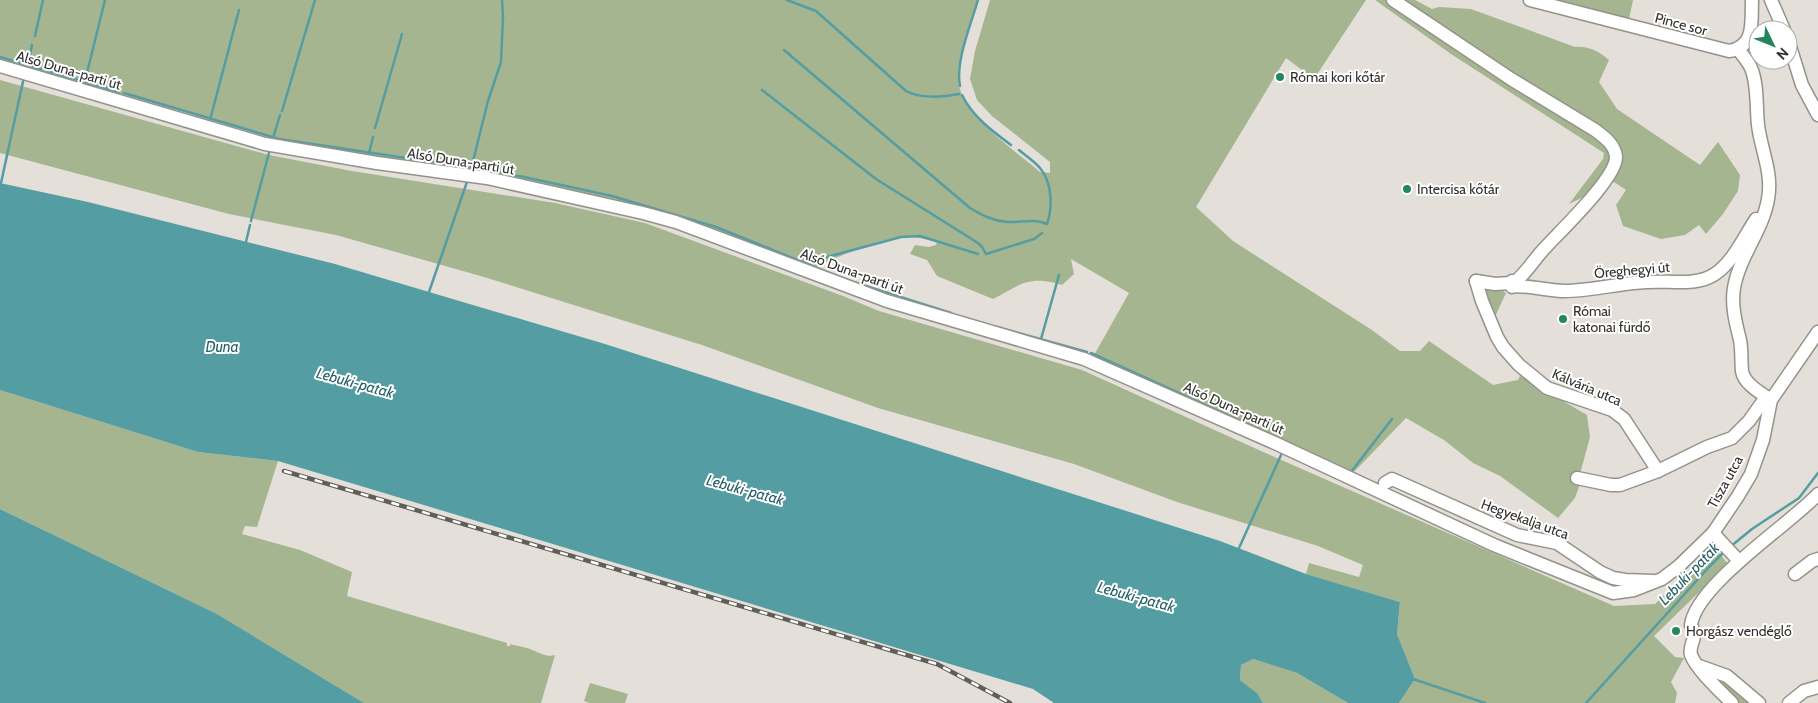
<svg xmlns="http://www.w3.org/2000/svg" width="1818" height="703" font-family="Cabin,sans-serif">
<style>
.green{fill:#a4b590}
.water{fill:#539da3}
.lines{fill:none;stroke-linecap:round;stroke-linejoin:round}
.stream{stroke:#539da3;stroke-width:2.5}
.minor-casing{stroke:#95928b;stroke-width:15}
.minor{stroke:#fff;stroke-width:12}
.rail-casing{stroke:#5f5e59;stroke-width:4.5}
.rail{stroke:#fff;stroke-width:2.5;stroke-dasharray:8;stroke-linecap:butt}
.poi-dot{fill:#24865f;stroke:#fff;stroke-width:2}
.labels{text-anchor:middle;stroke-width:4;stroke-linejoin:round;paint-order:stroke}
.street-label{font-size:14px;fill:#302f2c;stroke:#fff}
.poi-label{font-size:14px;fill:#302f2c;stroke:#fff;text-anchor:start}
.water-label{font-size:15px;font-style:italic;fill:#236166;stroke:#fff}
</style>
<rect width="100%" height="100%" fill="#e4e0d9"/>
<g class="green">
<path d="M0,0H978C971,22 957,56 958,79C960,115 1014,149 1040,172L1050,173V162L992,116L977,100L970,79L975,51L990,0H1366L1314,79L1286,58L1196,207L1233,241L1372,330L1400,351H1420L1429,341L1493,385L1518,380L1520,376L1587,415L1590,437L1580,474L1581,481L1575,498L1558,518L1500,476L1473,463L1444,440L1406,418L1351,475L1093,357L1129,293L1071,259L1074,274L1062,285C1028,275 1022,284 993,299L937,276L927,260L910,254L915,245L929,247L936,245L937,242C929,240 921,238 914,237C886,234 838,257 813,268L712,228L571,192L385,161L269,136L0,60Z"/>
<path d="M1375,0H1415L1432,9L1439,7L1471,9L1575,47C1589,46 1598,51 1609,60L1599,82L1617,109L1700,165L1718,142L1740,175L1738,191L1723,214L1706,234L1699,225L1685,235L1661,239L1623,226L1616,205L1626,190L1614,182L1569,204L1603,159L1604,153L1451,54Z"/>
<polygon points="1555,0 1633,0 1629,19"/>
<polygon points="0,80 269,155 352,171 555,203 645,223 843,296 879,311 1082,370 1261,451 1614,606 1655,604 1714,547 1728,564 1654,636 1675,657 1684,658 1671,682 1677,693 1675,703 1399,703 1415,679 1397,634 1400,602 1306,574 1309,563 1359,577 1363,565 1318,546 1177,502 1074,464 878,408 702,345 484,277 336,235 229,214 0,153"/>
<polygon points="1485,288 1499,288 1506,293 1492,323 1484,290"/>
<path d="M0,390L198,452L278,461L257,527L245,526L242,534L300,550L352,572L347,596L507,643V646H510V644C517,646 525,647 530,649C538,652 546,658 555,655L541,703H364L217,614L0,509Z"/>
<polygon points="1253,659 1297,673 1348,703 1263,703 1257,693 1240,680 1241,665"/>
<polygon points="1712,673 1721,676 1753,703 1739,703"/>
<polygon points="590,683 628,694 625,703 589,703 584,701"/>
</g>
<g class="water">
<polygon points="0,183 88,202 335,264 429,292 605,344 1220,541 1306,574 1400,602 1397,634 1415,679 1399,703 1348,703 1297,673 1253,659 1241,665 1240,680 1257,693 1263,703 1054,703 1033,689 278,461 198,452 0,390"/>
<polygon points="0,509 217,614 364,703 0,703"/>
</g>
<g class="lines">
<g class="stream">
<path d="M787,0L816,11L906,91C920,99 944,97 959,94"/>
<polyline points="35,36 43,0"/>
<path d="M784,50L970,208C982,215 993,221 1007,222C1021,223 1034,218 1047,224C1053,207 1052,182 1040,168C1034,161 1026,156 1019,150"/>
<polyline points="0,57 119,92"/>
<polyline points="28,65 32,45"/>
<polyline points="85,81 105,0"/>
<path d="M960,86C955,62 971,24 978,0"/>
<polyline points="762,90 876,179 978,243 982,247 986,254"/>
<polyline points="124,93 279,139 453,165 524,177 612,196 716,227 842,278"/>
<path d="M962,95C973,117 992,131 1011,145"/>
<polyline points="282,111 315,0"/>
<polyline points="210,120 239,10"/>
<polyline points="375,128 402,34"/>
<polyline points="273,138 280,115"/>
<polyline points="369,153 373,137"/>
<polyline points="471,169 488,101 501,62 503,17 502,0"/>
<polyline points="1,183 24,77"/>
<polyline points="251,221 270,149"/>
<polyline points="246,242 250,225"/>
<polyline points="986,254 1034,239 1042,233"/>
<polyline points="827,257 901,237 920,236 978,254"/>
<polyline points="805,263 818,259"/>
<polyline points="847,280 951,313"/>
<polyline points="429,292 468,179"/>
<polyline points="997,327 1087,352"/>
<polyline points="1041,339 1059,275"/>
<polyline points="1091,353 1260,430"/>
<polyline points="1351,472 1392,419"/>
<polyline points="1730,547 1752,529 1799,498 1818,473"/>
<polyline points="1239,548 1281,455"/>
<polyline points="1413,679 1485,703"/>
<polyline points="1586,703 1709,567 1724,552"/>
</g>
<defs>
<g id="minor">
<path d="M1393,0L1511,79L1595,130C1604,137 1615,144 1616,157C1616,179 1559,232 1543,250C1533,261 1526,273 1515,282L1512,281L1510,283L1495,284L1476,281"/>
<path d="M1530,0L1729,51C1756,47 1751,21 1752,0"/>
<polyline points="1771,0 1784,30"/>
<polyline points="1788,40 1802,85 1818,115"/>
<path d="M1738,49C1742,55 1748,61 1751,68C1758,84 1756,107 1758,125C1761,150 1773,173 1768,199C1763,230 1739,257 1734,288C1731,305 1736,324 1740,340C1742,350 1741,361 1742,371C1744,384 1761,393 1771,400"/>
<polyline points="0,66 265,144 377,163 487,178 643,213 676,222 887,301 1084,359 1277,444 1494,545 1613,593 1634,590 1662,579 1679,566 1713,533 1738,496 1751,474 1763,440 1771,400 1818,332"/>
<polyline points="1476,281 1482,301 1497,337 1503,347 1519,365 1547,388 1612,410 1624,419 1658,471"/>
<path d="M1510,283L1512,287C1520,284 1551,291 1564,291C1592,291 1619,283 1647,282C1669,280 1696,287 1715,274C1733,262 1744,237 1756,219"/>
<polyline points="1577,478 1611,485 1620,485 1658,471 1707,447 1732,438 1749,421 1766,397"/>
<polyline points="1385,483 1392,479 1517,535 1557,543 1600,572 1613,578 1625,580 1653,581"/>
<polyline points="1713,533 1739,561"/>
<polyline points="1795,574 1812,561 1818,559"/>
<polyline points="1699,666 1727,676 1759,703"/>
<path d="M1732,703C1721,692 1696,669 1691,655C1688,643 1699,640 1691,625C1696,585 1789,525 1818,494"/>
<polyline points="1789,703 1804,691 1818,687"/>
</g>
</defs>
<use href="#minor" class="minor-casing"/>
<use href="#minor" class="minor"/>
<defs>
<polyline id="rail" points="284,471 937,664 1010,703"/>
</defs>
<use href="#rail" class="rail-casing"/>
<use href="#rail" class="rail"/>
</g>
<g class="poi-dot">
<circle cx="1280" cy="77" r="5"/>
<circle cx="1407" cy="189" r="5"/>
<circle cx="1563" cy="319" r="5"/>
<circle cx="1676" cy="631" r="5"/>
</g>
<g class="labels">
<g class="street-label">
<text transform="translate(1681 24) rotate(15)" y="5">Pince sor</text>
<text transform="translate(69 70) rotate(16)" y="5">Alsó Duna-parti út</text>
<text transform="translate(461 161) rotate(9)" y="5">Alsó Duna-parti út</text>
<text transform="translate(1632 270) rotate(-5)" y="5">Öreghegyi út</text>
<text transform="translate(852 271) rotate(20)" y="5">Alsó Duna-parti út</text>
<text transform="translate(1587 387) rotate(23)" y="5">Kálvária utca</text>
<text transform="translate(1234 408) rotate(24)" y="5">Alsó Duna-parti út</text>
<text transform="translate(1725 482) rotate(-61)" y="5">Tisza utca</text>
<text transform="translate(1525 519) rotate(20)" y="5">Hegyekalja utca</text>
</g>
<g class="poi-label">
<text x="1290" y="82">Római kori kőtár</text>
<text x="1417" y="194">Intercisa kőtár</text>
<text x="1573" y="316">Római<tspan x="1573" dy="16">katonai fürdő</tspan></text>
<text x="1686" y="636">Horgász vendéglő</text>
</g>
<g class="water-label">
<text x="222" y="352">Duna</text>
<text transform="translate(355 383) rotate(15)" y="5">Lebuki-patak</text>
<text transform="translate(745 490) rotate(15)" y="5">Lebuki-patak</text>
<text transform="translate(1689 574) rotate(-46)" y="5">Lebuki-patak</text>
<text transform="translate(1136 597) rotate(15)" y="5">Lebuki-patak</text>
</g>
</g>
<g transform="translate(1773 45) rotate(133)"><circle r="24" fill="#ffffff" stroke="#acacab"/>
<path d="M0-4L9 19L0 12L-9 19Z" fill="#24865f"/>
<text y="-8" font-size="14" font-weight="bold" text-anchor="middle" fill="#302f2c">N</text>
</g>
</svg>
